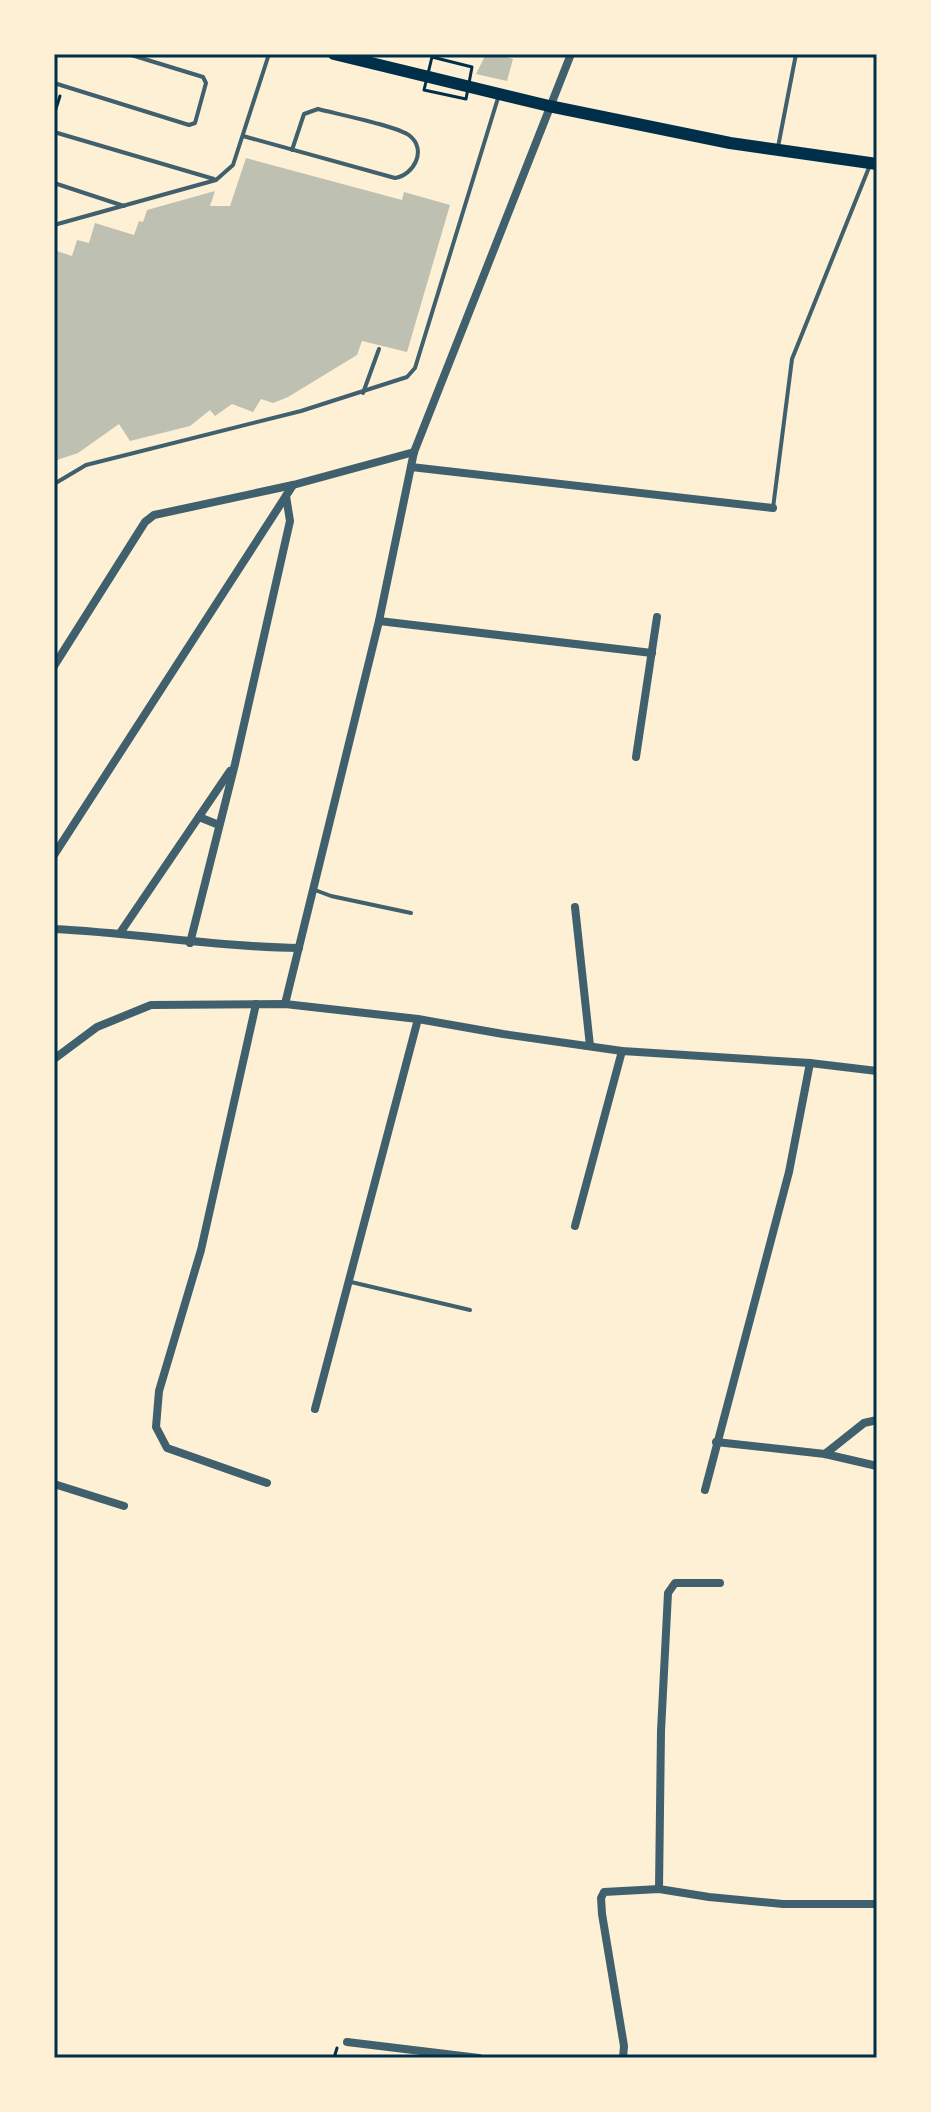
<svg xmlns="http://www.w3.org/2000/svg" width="931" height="2112" font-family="Figtree,sans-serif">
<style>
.building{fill:#bec0b2}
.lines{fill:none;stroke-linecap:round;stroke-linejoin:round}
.path{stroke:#003049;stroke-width:3}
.service{stroke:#3f606c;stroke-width:4}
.minor{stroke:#3f606c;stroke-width:8}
.primary{stroke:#003049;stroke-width:12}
.neatline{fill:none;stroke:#003049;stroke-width:3}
</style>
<rect width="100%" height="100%" fill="#fdf0d5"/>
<g class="building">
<polygon points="486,54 498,54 513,59 507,81 476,74"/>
<polygon points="246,158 402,200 404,192 450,205 407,352 362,341 357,355 288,397 273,403 261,399 253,412 232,404 215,416 210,410 190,426 130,441 119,424 78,453 54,461 54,250 72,256 77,240 89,243 95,223 134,235 139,221 143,222 147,210 215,191 210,206 230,206"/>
</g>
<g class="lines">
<g class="path">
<polygon points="432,57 472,67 466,99 424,90"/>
<polyline points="54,115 60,96"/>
<polyline points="334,2058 337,2048"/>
</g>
<g class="service">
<polyline points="54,83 189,125 195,123 206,83 203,77 128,54"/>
<polyline points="54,132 214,179"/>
<path d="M243,136L395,178C414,175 427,150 410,136C398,126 337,114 318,109L304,114L292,150"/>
<polyline points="778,147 796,54"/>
<polyline points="54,183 124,206"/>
<polyline points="54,225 216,180 233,165 269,54"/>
<polyline points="363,393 379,349"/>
<polyline points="54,484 86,465 301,411 407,377 415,368 498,98"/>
<polyline points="773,508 792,359 870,165"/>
<polyline points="315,890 331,896 411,913"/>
<polyline points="351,1282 470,1310"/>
</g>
<g class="minor">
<polyline points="411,467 773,508"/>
<polyline points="379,621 652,653"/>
<polyline points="54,666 145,522 154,515 293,485 414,452"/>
<polyline points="636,757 657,617"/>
<polyline points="199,817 219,825"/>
<polyline points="54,855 293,485"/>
<polyline points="575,907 590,1046"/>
<path d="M54,929C136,933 217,947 299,948"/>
<polyline points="120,933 230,771"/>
<polyline points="190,943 235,764 290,521 286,496"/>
<polyline points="256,1004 201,1250 159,1391 156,1427 167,1448 267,1483"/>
<polyline points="285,1004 379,621 414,452 571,54"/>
<polyline points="54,1059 97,1027 151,1005 285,1004 418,1019 503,1034 622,1051 810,1063 877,1071"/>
<polyline points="575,1226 622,1051"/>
<polyline points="315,1409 418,1019"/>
<polyline points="716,1442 825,1454 877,1466"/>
<polyline points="825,1454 864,1423 877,1420"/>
<polyline points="54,1484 124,1506"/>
<polyline points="705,1490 789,1172 810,1063"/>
<polyline points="659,1889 661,1731 668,1593 675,1583 720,1583"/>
<polyline points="347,2042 479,2058"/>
<polyline points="623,2058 624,2046 602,1914 601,1898 604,1892 659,1889 709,1897 783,1904 877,1904"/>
</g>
<polyline class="primary" points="334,54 549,106 730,143 877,164"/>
</g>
<rect width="931" height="2112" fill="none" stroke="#fdf0d5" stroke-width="112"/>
<rect x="56" y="56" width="819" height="2000" class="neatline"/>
</svg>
